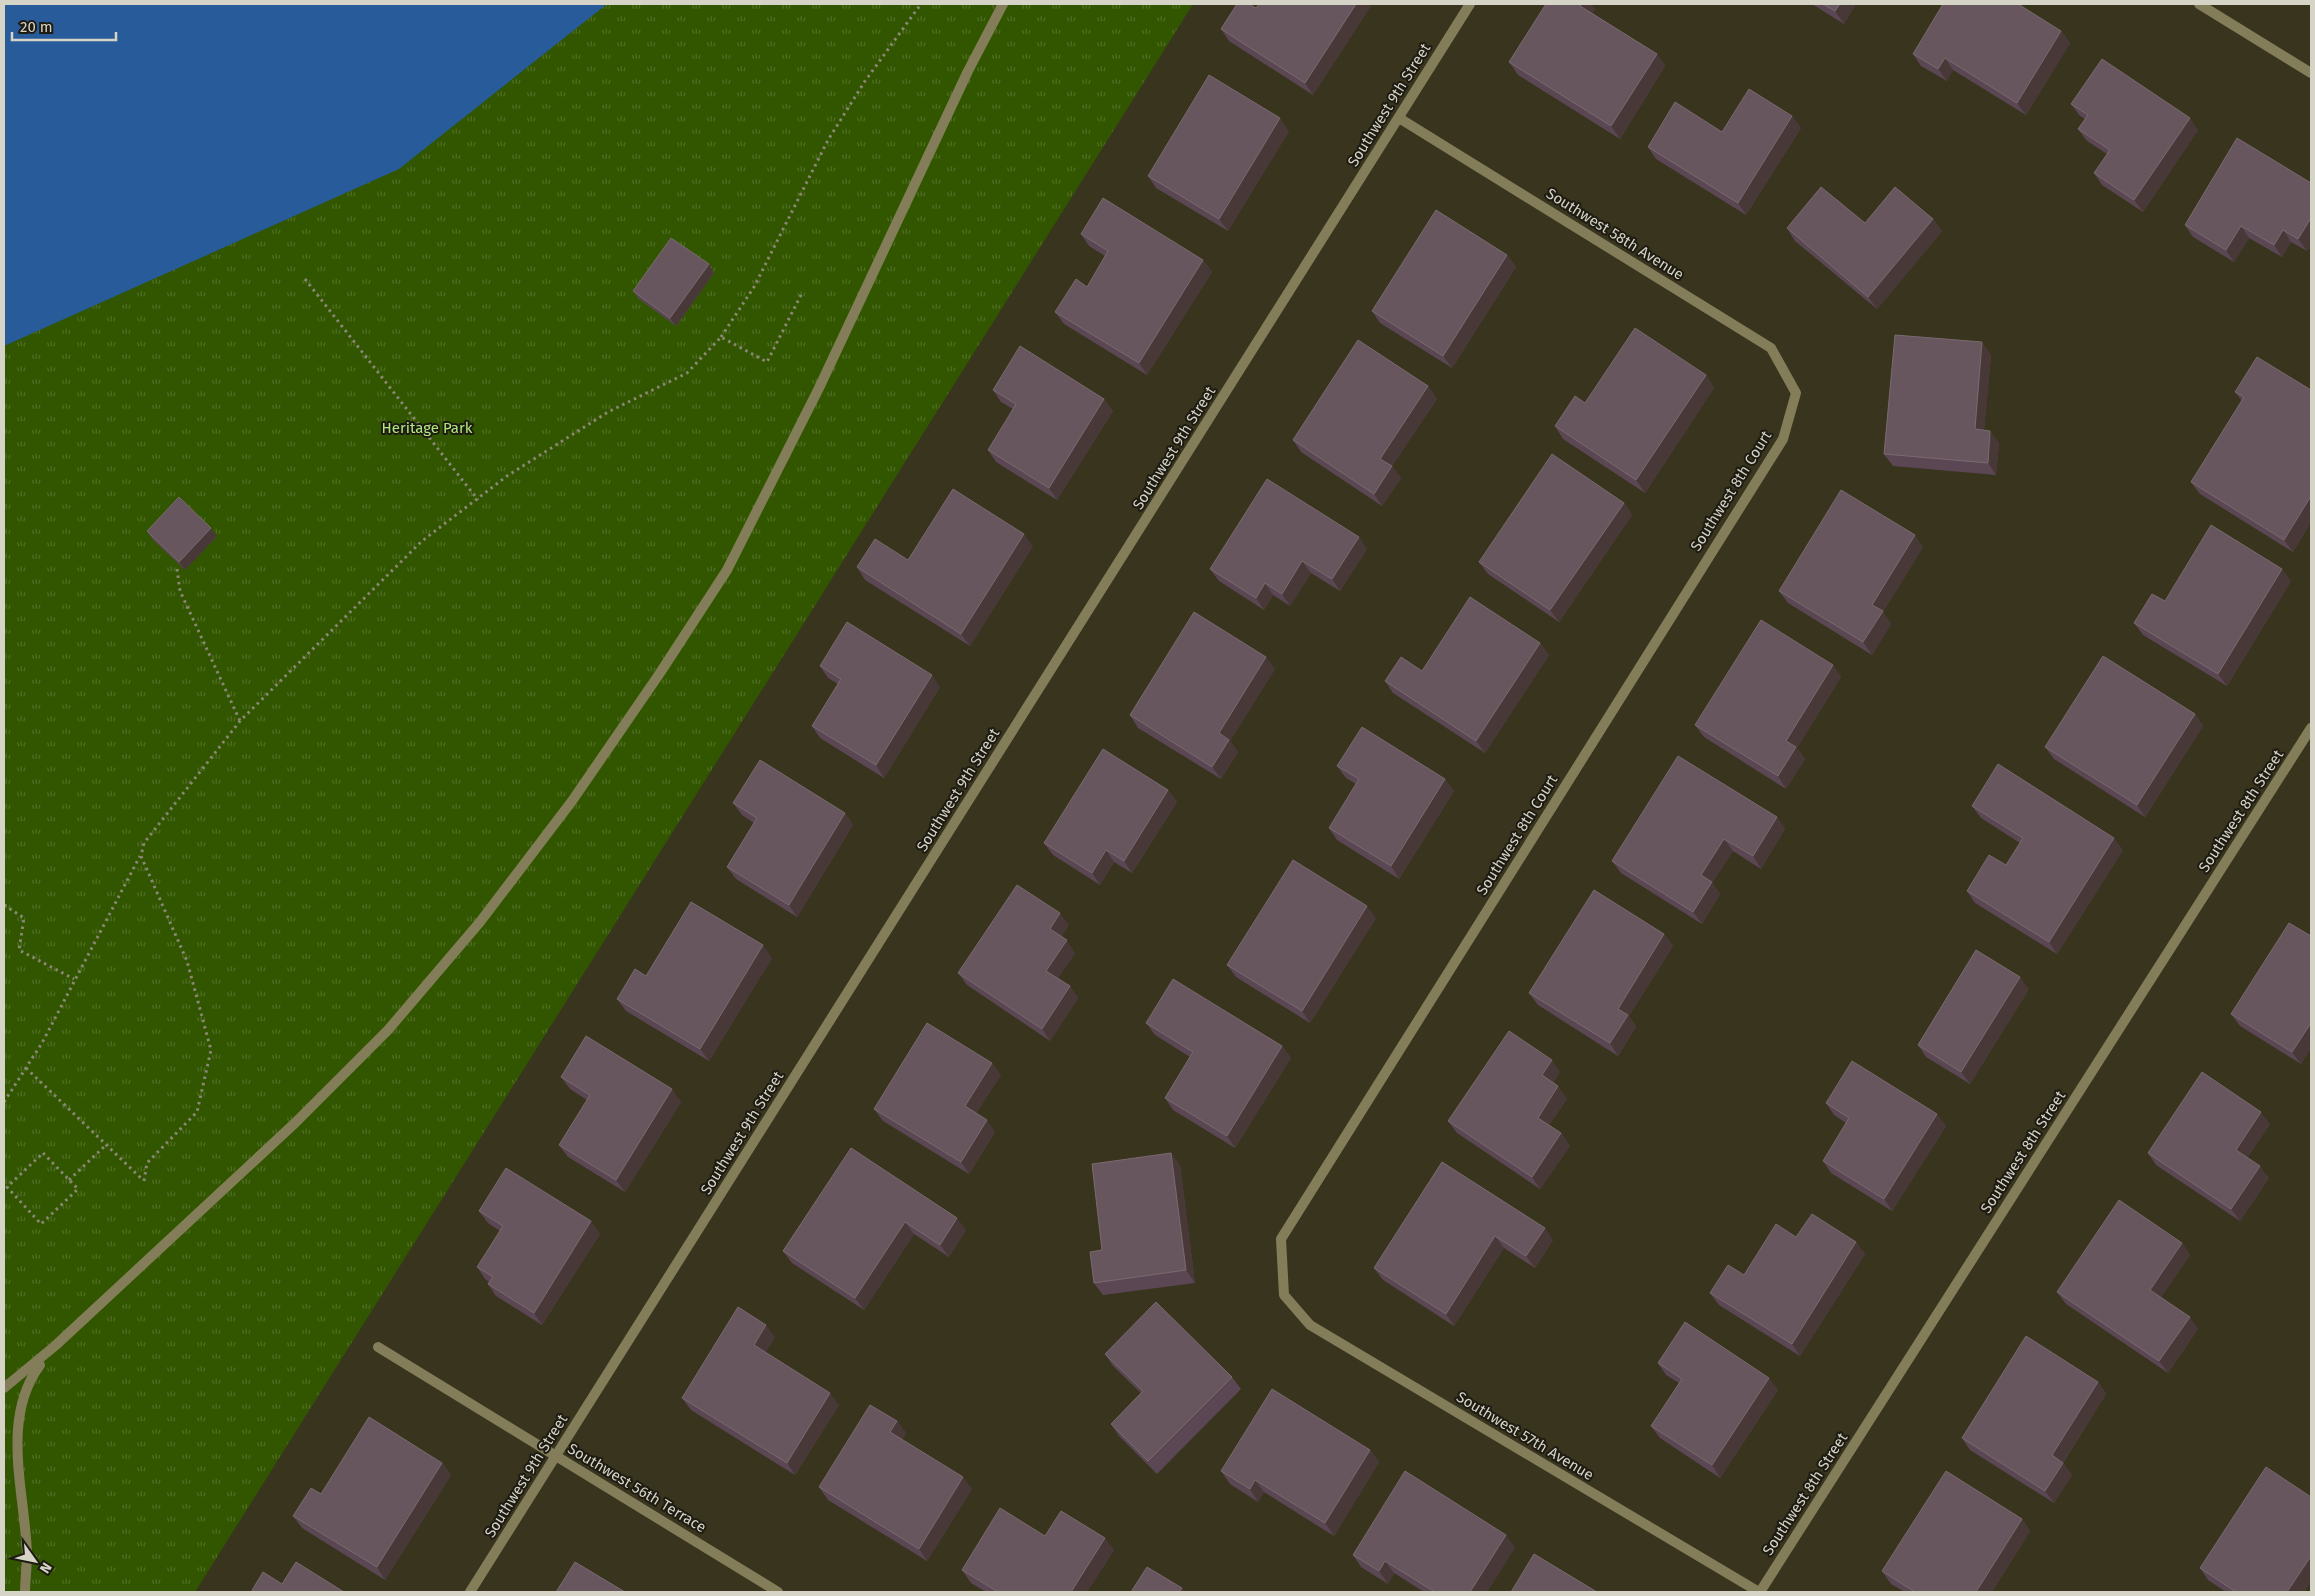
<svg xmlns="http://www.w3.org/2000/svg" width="2315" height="1596" font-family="'Fira Sans',sans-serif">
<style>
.park{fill:url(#park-tufts)}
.water{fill:#275b99}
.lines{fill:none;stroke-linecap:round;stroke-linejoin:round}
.path{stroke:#8a8775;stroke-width:3;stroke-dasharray:2.5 4;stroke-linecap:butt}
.lane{stroke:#847d59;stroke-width:10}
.street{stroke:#847d59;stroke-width:10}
.wall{fill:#5b4753}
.shaded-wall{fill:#483938}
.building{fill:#68565f;stroke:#7a6a6f}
.labels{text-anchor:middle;stroke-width:4;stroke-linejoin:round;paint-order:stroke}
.street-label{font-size:15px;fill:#d6d4c6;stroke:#1d1b12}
.park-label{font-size:15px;fill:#b1e880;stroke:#1d1b12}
</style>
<defs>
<pattern id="park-tufts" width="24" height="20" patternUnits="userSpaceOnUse" patternTransform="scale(1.25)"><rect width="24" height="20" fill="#325600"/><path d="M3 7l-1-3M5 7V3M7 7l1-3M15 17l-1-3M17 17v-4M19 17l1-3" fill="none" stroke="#4f6d24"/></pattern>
</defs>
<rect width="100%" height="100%" fill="#38341e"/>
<polygon class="park" points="4,4 1193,4 195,1592 4,1592"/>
<polygon class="water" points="4,4 607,4 399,169 4,346"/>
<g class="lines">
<g class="path">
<polyline points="305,279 478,500"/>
<polyline points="721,337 754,287 828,140 865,81 921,4"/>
<polyline points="177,569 180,591 240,721"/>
<polyline points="4,905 24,918 19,950 74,979"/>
<polyline points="26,1068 143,1180"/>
<polyline points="4,1102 42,1043 140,856"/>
<polygon points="43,1153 78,1189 41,1224 7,1187"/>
<polyline points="69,1180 106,1145"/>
<polyline points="144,1181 147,1163 197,1112 211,1050 187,961 141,856 144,843 240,721 422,541 507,476 608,412 687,373 721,337 767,362 802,293"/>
</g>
<g class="lane">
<polyline points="4,1388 56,1345 295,1123 388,1030 480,922 572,801 660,673 727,570 819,388 968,71 1003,4"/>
<path d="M25,1592C25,1580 27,1567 27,1554C25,1492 0,1419 40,1365"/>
</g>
<g class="street">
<polyline points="2199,4 2311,73"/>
<polyline points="1399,118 1771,348 1796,393 1783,439 1281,1239 1284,1295 1310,1325 1759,1592"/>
<polyline points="378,1347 778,1592"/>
<polyline points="470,1592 1470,4"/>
<polyline points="1760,1592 2311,728"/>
</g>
</g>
<g class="wall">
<polygon points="1259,4 1372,4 1313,95 1229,41 1221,29 1256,8"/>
<polygon points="1812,4 1856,4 1844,24"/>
<polygon points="1595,9 1592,13 1657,54 1665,66 1620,139 1518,75 1509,62"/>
<polygon points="2061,31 2070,43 2026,115 1953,70 1947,81 1921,66 1913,54"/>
<polygon points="2071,104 2198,130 2143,212 2102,185 2094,173 2107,154 2087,141 2078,129 2085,119 2080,116"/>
<polygon points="1792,116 1801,128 1746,215 1656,159 1648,147 1722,132"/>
<polygon points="1289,131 1228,231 1156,188 1148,176"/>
<polygon points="2311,183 2311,244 2307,251 2291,242 2282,257 2249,238 2234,262 2193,237 2185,225"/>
<polygon points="1933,219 1942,231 1877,309 1795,241 1787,228"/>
<polygon points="1081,234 1203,260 1212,272 1147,375 1064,324 1055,312 1087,287 1105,256 1089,246"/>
<polygon points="1507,255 1516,267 1452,368 1380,323 1372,311"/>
<polygon points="709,264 714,273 676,326 639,299 633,291"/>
<polygon points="1991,355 1984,430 1999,443 1996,475 1893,466 1884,454"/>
<polygon points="1706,375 1714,388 1645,493 1563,439 1555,426"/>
<polygon points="1428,386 1437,399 1392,466 1401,478 1382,506 1301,452 1293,440"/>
<polygon points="993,390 1104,399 1113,411 1057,500 996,462 988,450 1013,409 1001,402"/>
<polygon points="2311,390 2311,522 2293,552 2200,494 2191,482 2242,401 2235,392"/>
<polygon points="1624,503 1632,515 1559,622 1488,574 1479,562"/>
<polygon points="147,531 217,536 185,570 152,539"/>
<polygon points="1033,546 970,646 865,580 857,567 908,560"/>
<polygon points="1923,547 1883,612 1891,624 1872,655 1788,603 1779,591"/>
<polygon points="1367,549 1340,591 1311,573 1290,606 1273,595 1264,610 1219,581 1210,569"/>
<polygon points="2291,581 2227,686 2143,635 2134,623 2165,601"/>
<polygon points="1540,643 1549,655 1485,753 1393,693 1385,681 1422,671"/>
<polygon points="1833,665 1841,677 1797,748 1805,759 1786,789 1704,737 1695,725"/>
<polygon points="820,666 940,687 884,778 820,738 812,726 838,684 828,678"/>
<polygon points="1275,669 1230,741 1238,752 1221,779 1138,728 1130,715"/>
<polygon points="2195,714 2203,726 2145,817 2054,759 2045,747"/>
<polygon points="1337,766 1445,779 1454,791 1399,879 1337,840 1329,828 1356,784 1346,778"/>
<polygon points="1168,790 1177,802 1132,873 1114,862 1100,885 1053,855 1044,843"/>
<polygon points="733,803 845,813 853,825 797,917 736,879 727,867 754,823 742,815"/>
<polygon points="1972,806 2123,850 2057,954 1975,903 1967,891 2006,865 2020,843 1981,818"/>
<polygon points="1777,817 1785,829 1761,869 1733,851 1712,883 1720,894 1702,924 1621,873 1612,861"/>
<polygon points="1376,918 1310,1023 1236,977 1227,965"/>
<polygon points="1069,925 1061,937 1075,953 1058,978 1070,986 1078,998 1050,1041 967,985 958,973"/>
<polygon points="1664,934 1673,946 1629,1016 1636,1027 1618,1056 1538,1005 1529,993"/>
<polygon points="2311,936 2311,1048 2301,1064 2240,1026 2231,1014"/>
<polygon points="772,958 709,1061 626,1011 617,999 646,976"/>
<polygon points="2029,989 1970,1084 1926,1057 1918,1045"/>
<polygon points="1146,1023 1282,1046 1291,1058 1235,1148 1173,1110 1165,1098 1190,1057 1155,1035"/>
<polygon points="1560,1072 1553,1083 1567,1099 1549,1125 1561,1133 1570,1146 1540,1189 1457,1133 1448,1121"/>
<polygon points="1001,1075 976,1113 995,1132 969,1174 883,1121 874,1109"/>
<polygon points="561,1077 681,1102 625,1192 568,1157 559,1145 587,1100 570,1089"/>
<polygon points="1826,1103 1946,1126 1892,1211 1831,1173 1823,1161 1846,1123 1834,1115"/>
<polygon points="2270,1124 2247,1158 2269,1178 2240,1221 2156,1165 2148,1153"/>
<polygon points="851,1148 966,1230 949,1257 914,1234 864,1310 792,1263 783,1251"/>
<polygon points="1442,1162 1553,1240 1535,1268 1504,1248 1454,1326 1383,1280 1374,1268"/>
<polygon points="1180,1165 1195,1283 1103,1295 1094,1283 1102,1250"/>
<polygon points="479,1211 600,1234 542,1325 496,1296 488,1284 489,1282 485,1279 477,1267 500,1231 488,1223"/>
<polygon points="1796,1237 1856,1242 1865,1254 1800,1356 1719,1305 1710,1293 1744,1275"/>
<polygon points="2182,1243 2190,1255 2161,1297 2198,1329 2168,1373 2066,1304 2057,1292"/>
<polygon points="775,1337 765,1353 839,1405 795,1475 691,1410 682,1398"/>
<polygon points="1105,1354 1232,1377 1241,1389 1157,1474 1119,1436 1111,1424 1141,1393 1113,1366"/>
<polygon points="1658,1363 1778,1390 1720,1478 1660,1438 1651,1426 1679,1383 1666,1375"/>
<polygon points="2098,1382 2106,1394 2063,1463 2072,1475 2054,1503 1970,1450 1962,1438"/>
<polygon points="897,1421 906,1433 902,1440 972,1489 927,1561 828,1500 819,1487"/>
<polygon points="1370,1450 1379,1462 1334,1536 1264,1492 1258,1502 1230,1484 1221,1471"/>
<polygon points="442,1463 451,1475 385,1580 302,1528 293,1516 321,1494"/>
<polygon points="2311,1497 2311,1581 2304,1592 2226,1592 2208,1580 2200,1568"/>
<polygon points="2022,1519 2030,1531 1992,1592 1905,1592 1891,1584 1882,1571"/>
<polygon points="1045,1536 1114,1550 1087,1592 986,1592 971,1583 962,1570"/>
<polygon points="1515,1547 1487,1592 1424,1592 1394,1573 1388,1584 1361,1567 1353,1555"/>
</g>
<g class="shaded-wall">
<polygon points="1356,4 1372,4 1313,95 1305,83"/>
<polygon points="1581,4 1591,4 1595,9 1589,18 1580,6"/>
<polygon points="1840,4 1856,4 1844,24 1835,11"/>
<polygon points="2061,31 2070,43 2026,115 2017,103"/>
<polygon points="1657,54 1665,66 1620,139 1611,126"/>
<polygon points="1945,58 1953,70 1947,81 1938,69"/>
<polygon points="1792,116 1801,128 1746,215 1738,203"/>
<polygon points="1280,118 1289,131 1228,231 1219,219"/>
<polygon points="2190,118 2198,130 2143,212 2134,200"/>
<polygon points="2311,218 2311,244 2307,251 2298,239"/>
<polygon points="1933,219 1942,231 1877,309 1868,297"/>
<polygon points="2241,226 2249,238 2234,262 2226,250"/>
<polygon points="2283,230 2291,242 2282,257 2274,245"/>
<polygon points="1507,255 1516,267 1452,368 1443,356"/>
<polygon points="1203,260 1212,272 1147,375 1139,363"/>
<polygon points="709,264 714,273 676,326 670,318"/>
<polygon points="1982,342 1991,355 1983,442 1975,429"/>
<polygon points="1706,375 1714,388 1645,493 1636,480"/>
<polygon points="1428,386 1437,399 1389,471 1380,459"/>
<polygon points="1104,399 1113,411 1057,500 1049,488"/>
<polygon points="1990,431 1999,443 1996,475 1988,463"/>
<polygon points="1392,466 1401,478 1382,506 1374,494"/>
<polygon points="2311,496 2311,522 2293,552 2284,540"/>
<polygon points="1624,503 1632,515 1559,622 1550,610"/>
<polygon points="211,528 217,536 185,570 179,562"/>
<polygon points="1024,534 1033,546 970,646 961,634"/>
<polygon points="1915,535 1923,547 1883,612 1891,624 1872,655 1863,642 1872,605"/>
<polygon points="1359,537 1367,549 1340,591 1332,579"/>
<polygon points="1302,561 1311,573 1290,606 1282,594"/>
<polygon points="2282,569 2291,581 2227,686 2218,674"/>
<polygon points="1265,583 1273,595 1264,610 1256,598"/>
<polygon points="1540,643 1549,655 1485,753 1476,741"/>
<polygon points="1266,657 1275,669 1230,741 1238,752 1221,779 1212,767 1219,733"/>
<polygon points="1833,665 1841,677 1797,748 1805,759 1786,789 1778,776 1786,741"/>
<polygon points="932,675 940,687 884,778 876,765"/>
<polygon points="2195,714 2203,726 2145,817 2137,805"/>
<polygon points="1445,779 1454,791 1399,879 1391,866"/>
<polygon points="1168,790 1177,802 1132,873 1124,861"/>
<polygon points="845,813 853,825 797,917 789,905"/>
<polygon points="1777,817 1785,829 1761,869 1753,856"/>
<polygon points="2114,838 2123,850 2057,954 2049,942"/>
<polygon points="1724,839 1733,851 1712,883 1720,894 1702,924 1693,912 1701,875"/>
<polygon points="1106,850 1114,862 1100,885 1092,873"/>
<polygon points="1367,906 1376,918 1310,1023 1302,1011"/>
<polygon points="1060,913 1069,925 1059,941 1050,929"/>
<polygon points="1664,934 1673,946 1629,1016 1636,1027 1618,1056 1610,1043 1618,1009"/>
<polygon points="1067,940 1075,953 1055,983 1046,971"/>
<polygon points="763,945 772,958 709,1061 700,1049"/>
<polygon points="2020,977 2029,989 1970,1084 1961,1072"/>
<polygon points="1070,986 1078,998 1050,1041 1042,1029"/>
<polygon points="2311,1023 2311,1048 2301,1064 2292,1052"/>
<polygon points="1282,1046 1291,1058 1235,1148 1227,1136"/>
<polygon points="1552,1060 1560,1072 1550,1087 1542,1075"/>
<polygon points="992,1063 1001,1075 973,1118 965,1106"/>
<polygon points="1558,1086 1567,1099 1546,1130 1538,1118"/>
<polygon points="672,1089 681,1102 625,1192 616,1180"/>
<polygon points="2261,1112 2270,1124 2245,1162 2236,1150"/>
<polygon points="1937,1114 1946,1126 1892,1211 1884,1199"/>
<polygon points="987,1120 995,1132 969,1174 961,1162"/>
<polygon points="1561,1133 1570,1146 1540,1189 1532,1177"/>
<polygon points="1171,1153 1180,1165 1195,1283 1186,1270"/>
<polygon points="2260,1166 2269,1178 2240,1221 2231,1209"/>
<polygon points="957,1218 966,1230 949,1257 940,1245"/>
<polygon points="591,1221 600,1234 542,1325 534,1313"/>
<polygon points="905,1222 914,1234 864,1310 855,1298"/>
<polygon points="1545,1228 1553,1240 1535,1268 1526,1256"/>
<polygon points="1495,1236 1504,1248 1454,1326 1446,1314"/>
<polygon points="1856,1242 1865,1254 1800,1356 1792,1344"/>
<polygon points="2182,1243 2190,1255 2158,1302 2150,1290"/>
<polygon points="2190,1317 2198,1329 2168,1373 2159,1361"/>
<polygon points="766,1325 775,1337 762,1358 754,1345"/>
<polygon points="1769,1378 1778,1390 1720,1478 1712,1465"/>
<polygon points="2098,1382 2106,1394 2060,1467 2052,1455"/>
<polygon points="830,1393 839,1405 795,1475 787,1463"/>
<polygon points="897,1421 906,1433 899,1445 890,1432"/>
<polygon points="1370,1450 1379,1462 1334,1536 1325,1523"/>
<polygon points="442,1463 451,1475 385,1580 377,1567"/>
<polygon points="2063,1463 2072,1475 2054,1503 2045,1491"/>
<polygon points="963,1477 972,1489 927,1561 919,1549"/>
<polygon points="1255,1480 1264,1492 1258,1502 1250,1489"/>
<polygon points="2022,1519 2030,1531 1992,1592 1976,1592"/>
<polygon points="1506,1535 1515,1547 1487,1592 1470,1592"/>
<polygon points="1105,1538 1114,1550 1087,1592 1071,1592"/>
<polygon points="2311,1556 2311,1581 2304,1592 2287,1592"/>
<polygon points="1385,1561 1394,1573 1388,1584 1379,1571"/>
<polygon points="1182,1588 1185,1592 1179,1592"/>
</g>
<g class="building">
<polygon points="1237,4 1249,4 1256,8 1259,4 1356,4 1305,83 1221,29"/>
<polygon points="1546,4 1581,4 1580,6 1657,54 1611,126 1509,62"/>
<polygon points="1823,4 1840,4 1835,11"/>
<polygon points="1943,4 2018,4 2061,31 2017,103 1945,58 1938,69 1913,54"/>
<polygon points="2102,59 2190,118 2134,200 2094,173 2110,150 2078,129 2088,115 2071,104"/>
<polygon points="1209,75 1280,118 1219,219 1148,176"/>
<polygon points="1749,89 1792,116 1738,203 1648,147 1675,102 1722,132"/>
<polygon points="2237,138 2311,183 2311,218 2298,239 2283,230 2274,245 2241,226 2226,250 2185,225"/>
<polygon points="1821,187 1865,223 1895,187 1933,219 1868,297 1787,228"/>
<polygon points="1103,198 1203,260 1139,363 1055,312 1076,279 1087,287 1108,251 1081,234"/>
<polygon points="1436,210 1507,255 1443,356 1372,311"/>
<polygon points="671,238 709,264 670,318 633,291"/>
<polygon points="1635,328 1706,375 1636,480 1555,426 1575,396 1585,403"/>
<polygon points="1895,335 1982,342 1975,429 1990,431 1988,463 1884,454"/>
<polygon points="1358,340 1428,386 1380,459 1392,466 1374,494 1293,440"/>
<polygon points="1020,346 1104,399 1049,488 988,450 1016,404 993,390"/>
<polygon points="2257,357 2311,390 2311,496 2284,540 2191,482 2244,397 2235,392"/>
<polygon points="1552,454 1624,503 1550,610 1479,562"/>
<polygon points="1267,479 1359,537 1332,579 1302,561 1282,594 1265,583 1256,598 1210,569"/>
<polygon points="953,489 1024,534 961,634 857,567 875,539 908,560"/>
<polygon points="1841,490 1915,535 1872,605 1883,611 1863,642 1779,591"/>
<polygon points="179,497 211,528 179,562 147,531"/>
<polygon points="2211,525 2282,569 2218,674 2134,623 2152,594 2165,601"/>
<polygon points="1470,597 1540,643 1476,741 1385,681 1401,657 1422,671"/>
<polygon points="1194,612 1266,657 1219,733 1229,740 1212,767 1130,715"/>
<polygon points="1761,620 1833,665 1786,741 1796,747 1778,776 1695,725"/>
<polygon points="847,622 932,675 876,765 812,726 841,679 820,666"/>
<polygon points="2103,656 2195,714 2137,805 2045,747"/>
<polygon points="1362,727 1445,779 1391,866 1329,828 1359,779 1337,766"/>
<polygon points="1103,749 1168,790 1124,861 1106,850 1092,873 1044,843"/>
<polygon points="1678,756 1777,817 1753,856 1724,839 1701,875 1712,882 1693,912 1612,861"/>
<polygon points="760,760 845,813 789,905 727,867 757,818 733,803"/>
<polygon points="1998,764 2114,838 2049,942 1967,891 1989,855 2006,865 2023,838 1972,806"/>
<polygon points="1293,860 1367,906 1302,1011 1227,965"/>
<polygon points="1017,885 1060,913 1050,929 1067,940 1046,971 1070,986 1042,1029 958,973"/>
<polygon points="1594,890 1664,934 1618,1009 1628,1015 1610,1043 1529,993"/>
<polygon points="691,902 763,945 700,1049 617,999 635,969 646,976"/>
<polygon points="2289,923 2311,936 2311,1023 2292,1052 2231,1014"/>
<polygon points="1976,950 2020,977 1961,1072 1918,1045"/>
<polygon points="1173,979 1282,1046 1227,1136 1165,1098 1193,1052 1146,1023"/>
<polygon points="927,1023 992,1063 965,1106 987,1120 961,1162 874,1109"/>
<polygon points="1509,1031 1552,1060 1542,1075 1558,1086 1538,1118 1561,1133 1532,1177 1448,1121"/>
<polygon points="586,1036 672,1089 616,1180 559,1145 590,1095 561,1077"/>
<polygon points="1852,1061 1937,1114 1884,1199 1823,1161 1849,1118 1826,1103"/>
<polygon points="2202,1072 2261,1112 2236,1150 2260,1166 2231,1209 2148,1153"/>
<polygon points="851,1148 957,1218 940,1245 905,1222 855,1298 783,1251"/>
<polygon points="1171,1153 1186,1270 1094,1283 1090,1252 1102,1250 1092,1164"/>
<polygon points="1442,1162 1545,1228 1526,1256 1495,1236 1446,1314 1374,1268"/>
<polygon points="506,1168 591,1221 534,1313 488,1284 493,1277 477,1267 503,1226 479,1211"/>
<polygon points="2119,1200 2182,1243 2150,1290 2190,1317 2159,1361 2057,1292"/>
<polygon points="1812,1214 1856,1242 1792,1344 1710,1293 1728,1265 1744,1275 1776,1224 1796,1237"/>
<polygon points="1156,1302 1232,1377 1148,1461 1111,1424 1143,1391 1105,1354"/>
<polygon points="738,1307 766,1325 754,1345 830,1393 787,1463 682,1398"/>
<polygon points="1685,1322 1769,1378 1712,1465 1651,1426 1682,1379 1658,1363"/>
<polygon points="2026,1336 2098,1382 2052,1455 2063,1463 2045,1491 1962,1438"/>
<polygon points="1272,1389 1370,1450 1325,1523 1255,1480 1250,1489 1221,1471"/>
<polygon points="870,1405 897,1421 890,1432 963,1477 919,1549 819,1487"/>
<polygon points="369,1417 442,1463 377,1567 293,1516 311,1488 321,1494"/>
<polygon points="2266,1467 2311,1497 2311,1556 2287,1592 2236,1592 2200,1568"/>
<polygon points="1405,1471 1506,1535 1470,1592 1435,1592 1385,1561 1379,1571 1353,1555"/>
<polygon points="1946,1471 2022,1519 1976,1592 1915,1592 1882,1571"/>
<polygon points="1000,1508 1045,1536 1061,1511 1105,1538 1071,1592 998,1592 962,1570"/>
<polygon points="1534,1554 1597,1592 1511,1592"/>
<polygon points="296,1562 344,1592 251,1592 263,1572 282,1584"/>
<polygon points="575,1562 625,1592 556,1592"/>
<polygon points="1147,1567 1182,1588 1179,1592 1131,1592"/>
</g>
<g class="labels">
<g class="street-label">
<text transform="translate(1389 105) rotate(-58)" y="5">Southwest 9th Street</text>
<text transform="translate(1615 234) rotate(32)" y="5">Southwest 58th Avenue</text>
<text transform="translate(1174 448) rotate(-58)" y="5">Southwest 9th Street</text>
<text transform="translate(1731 491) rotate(-58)" y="5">Southwest 8th Court</text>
<text transform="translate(958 790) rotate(-58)" y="5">Southwest 9th Street</text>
<text transform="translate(2241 811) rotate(-57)" y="5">Southwest 8th Street</text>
<text transform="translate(1517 835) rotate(-58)" y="5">Southwest 8th Court</text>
<text transform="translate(742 1133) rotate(-58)" y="5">Southwest 9th Street</text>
<text transform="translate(2023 1152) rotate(-57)" y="5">Southwest 8th Street</text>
<text transform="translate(1525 1436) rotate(31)" y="5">Southwest 57th Avenue</text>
<text transform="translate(526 1476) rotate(-58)" y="5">Southwest 9th Street</text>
<text transform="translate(637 1488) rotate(31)" y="5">Southwest 56th Terrace</text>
<text transform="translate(1805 1494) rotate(-57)" y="5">Southwest 8th Street</text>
</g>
<g class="park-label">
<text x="427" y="433">Heritage Park</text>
</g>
</g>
<rect width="2315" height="1596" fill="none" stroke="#d6d4c6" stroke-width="10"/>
<g transform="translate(35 1561) rotate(123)" stroke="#1d1b12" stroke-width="4" paint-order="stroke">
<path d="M0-4L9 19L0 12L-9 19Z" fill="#d6d4c6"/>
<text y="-8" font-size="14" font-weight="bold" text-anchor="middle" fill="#d6d4c6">N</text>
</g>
<path d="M12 32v8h104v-8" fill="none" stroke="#d6d4c6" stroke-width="2.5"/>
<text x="20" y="32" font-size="15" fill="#d6d4c6" stroke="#1d1b12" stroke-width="4" paint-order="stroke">20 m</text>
</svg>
